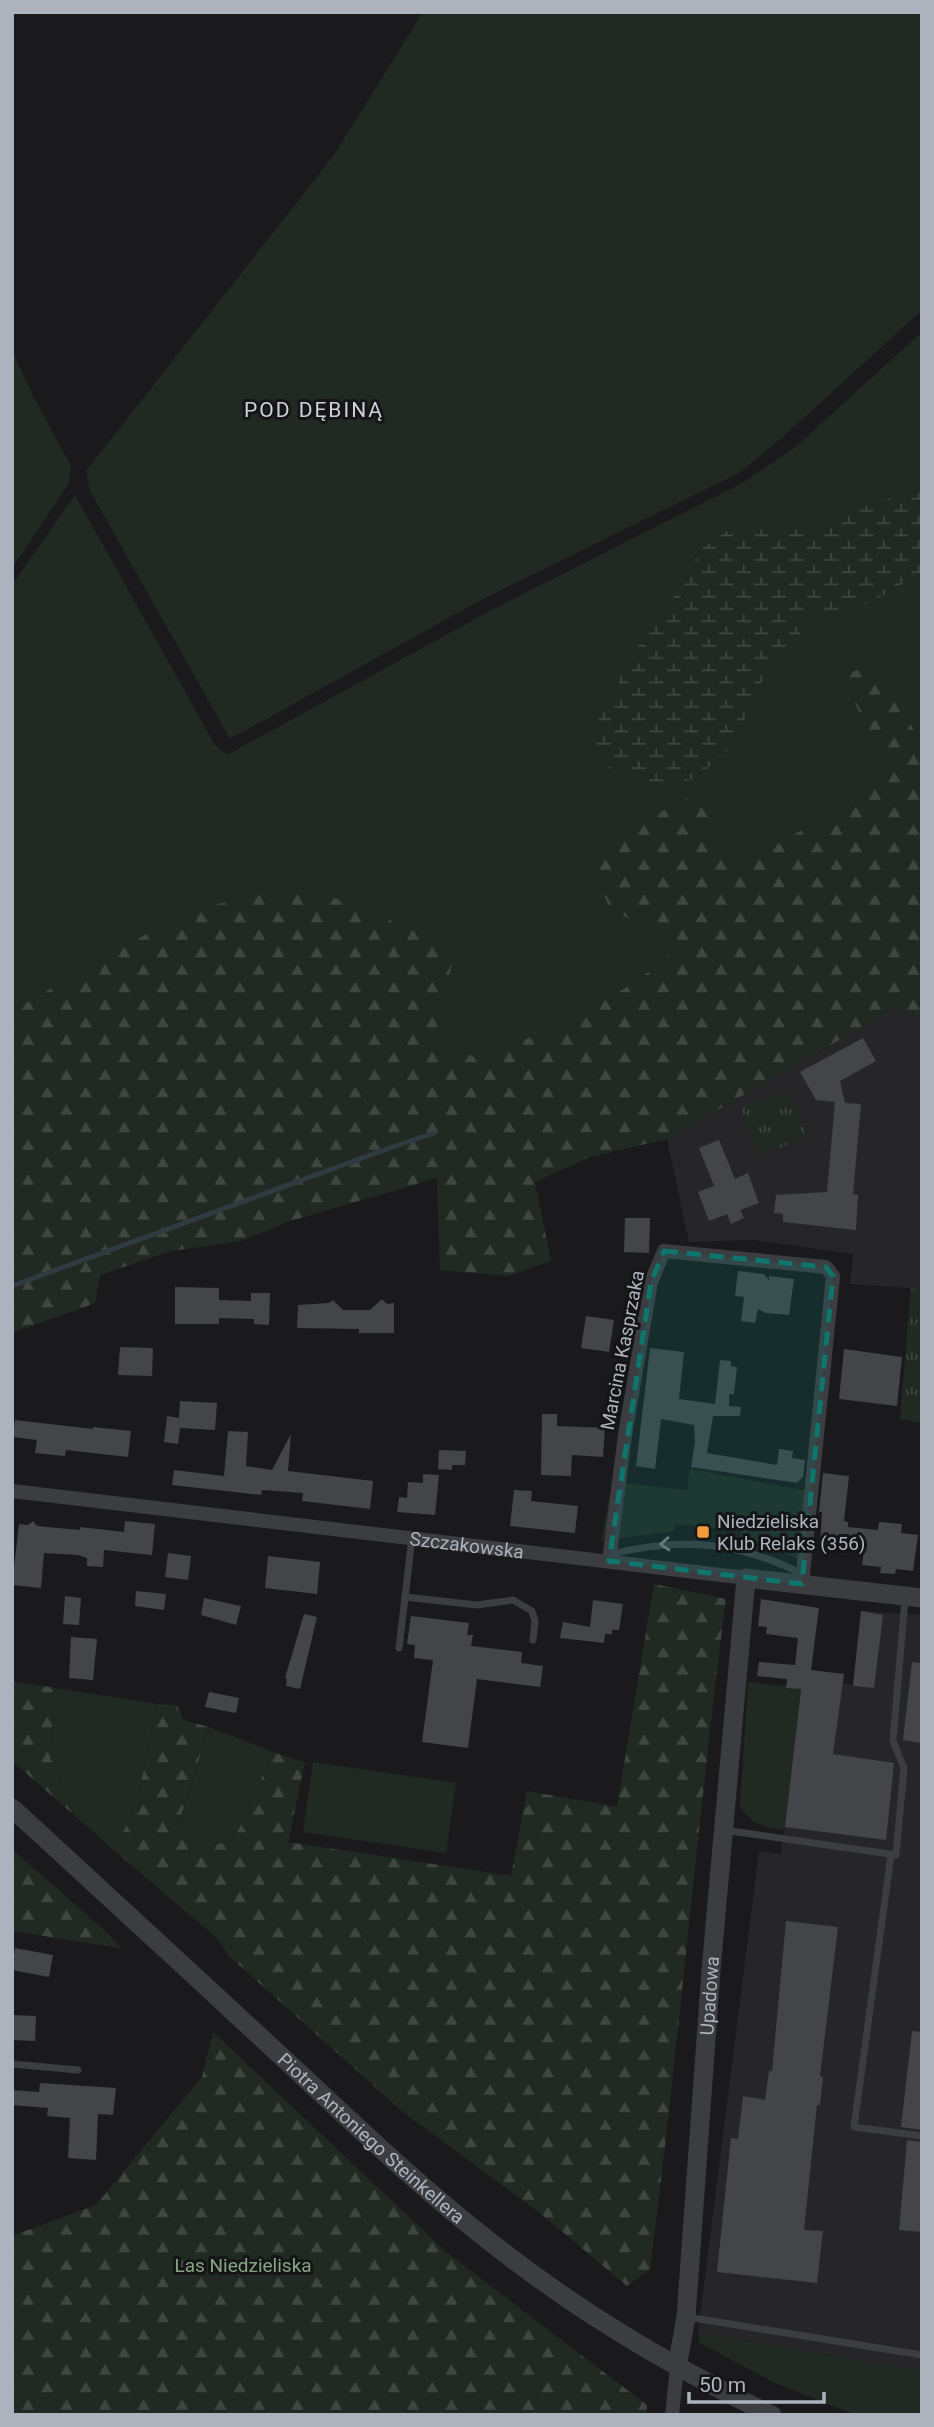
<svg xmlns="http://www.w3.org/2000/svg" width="934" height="2427" font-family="Roboto,sans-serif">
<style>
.built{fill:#262629}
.grass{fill:#212a22}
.forest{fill:url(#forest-firs)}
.wetland{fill:url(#wetland-marsh)}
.park{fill:url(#park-tufts)}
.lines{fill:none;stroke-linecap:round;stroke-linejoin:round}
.stream{stroke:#2f3b41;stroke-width:5}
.building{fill:#444549}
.service{stroke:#3b3d41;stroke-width:7}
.minor{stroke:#3b3d41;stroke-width:14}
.tertiary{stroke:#3b3d41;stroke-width:19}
.oneway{stroke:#797e85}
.marked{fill:#0f766e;fill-opacity:0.2;stroke:#0f766e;stroke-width:5;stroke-dasharray:14 9;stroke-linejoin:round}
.poi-dot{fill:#f39b3b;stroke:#151517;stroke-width:2.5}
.labels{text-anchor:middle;stroke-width:6;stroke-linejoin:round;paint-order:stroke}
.street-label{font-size:19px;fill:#acb3bc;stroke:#151517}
.poi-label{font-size:19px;fill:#acb3bc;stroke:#151517;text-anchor:start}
.park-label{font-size:19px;fill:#86a683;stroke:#151517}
.neighbourhood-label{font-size:21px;letter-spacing:2px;fill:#cdd1d8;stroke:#151517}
</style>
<defs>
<pattern id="forest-firs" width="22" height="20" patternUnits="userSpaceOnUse" patternTransform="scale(1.75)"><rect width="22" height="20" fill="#212a22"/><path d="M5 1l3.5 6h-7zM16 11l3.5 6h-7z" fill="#3f4640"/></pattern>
<pattern id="wetland-marsh" width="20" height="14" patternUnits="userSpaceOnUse" patternTransform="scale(1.75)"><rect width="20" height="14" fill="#212a22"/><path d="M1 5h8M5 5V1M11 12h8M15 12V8" fill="none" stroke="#3f4640"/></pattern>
<pattern id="park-tufts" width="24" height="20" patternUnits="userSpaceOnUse" patternTransform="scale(1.75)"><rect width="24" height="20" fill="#212a22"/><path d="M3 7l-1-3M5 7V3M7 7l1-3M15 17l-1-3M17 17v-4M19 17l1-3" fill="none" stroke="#3f4640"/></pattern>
</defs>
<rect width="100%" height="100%" fill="#1a1a1c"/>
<g class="built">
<polygon points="895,1008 922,1019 922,1289 850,1284 853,1254 755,1240 689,1242 667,1139"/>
<polygon points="861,1611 922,1615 922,2372 698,2332 759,1851 781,1854 794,1746 831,1681 853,1685"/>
</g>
<g class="grass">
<polygon points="423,12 922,12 922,310 784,436 739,473 481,600 230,739 90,491 86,471 334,155"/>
<polygon points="922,332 922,737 919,737 870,667 843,674 889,773 822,818 729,873 713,827 609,906 679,947 635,982 583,1014 481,1059 433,1042 185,912 12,1011 12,585 75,495 215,745 227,755 488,612 744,482 793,449"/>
<polygon points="12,350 33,396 71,466 69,483 12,569"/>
<polygon points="690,1469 813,1492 804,1564 790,1555 741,1538 740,1531 675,1524 674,1531 601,1541 612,1482 687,1490"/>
<path d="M748,1682L801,1688L784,1830C763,1827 752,1825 740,1806Z"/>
<polygon points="55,1688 157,1704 138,1798 115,1851 73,1814 50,1757"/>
<polygon points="209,1727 273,1752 233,1842 205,1846 178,1827"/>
<polygon points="313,1762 456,1783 446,1853 303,1832"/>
<polygon points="698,2332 922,2372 922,2415 859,2415 845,2411 773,2382 700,2343"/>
</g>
<g class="forest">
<polygon points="870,666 919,737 922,737 922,1019 895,1008 667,1139 590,1157 535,1182 551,1261 507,1276 440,1270 437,1178 290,1221 241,1241 171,1251 100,1275 95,1303 12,1333 12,1011 185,912 290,887 357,904 455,952 433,1042 481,1059 583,1014 635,982 678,948 609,907 592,865 617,834 695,795 713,827 729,873 822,818 888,774 842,675"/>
<path d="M654,1584L726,1599C697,1822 679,2046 650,2269L627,2286L540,2213L403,2112L229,1956L217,1938L115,1851L138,1798L157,1704L177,1705L183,1720L209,1727L178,1826L205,1846L233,1842L273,1752L305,1762L288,1842L511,1876L527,1791L617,1807Z"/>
<polygon points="12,1681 55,1688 50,1757 73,1814 12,1761"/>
<polygon points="12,1849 105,1931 121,1948 12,1931"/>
<polygon points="213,2032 446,2252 647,2405 646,2415 12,2415 12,2236 96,2205 202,2077"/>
</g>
<polygon class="wetland" points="922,492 922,572 886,594 851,611 811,611 795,644 752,693 741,731 732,745 697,778 666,786 608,768 594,744 600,712 615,695 622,673 636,649 672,600 701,549 737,524 778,534 829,522 877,501"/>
<g class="park">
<polygon points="789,1090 807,1137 759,1156 741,1108"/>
<polygon points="911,1288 922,1289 922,1423 900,1419"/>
</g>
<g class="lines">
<polyline class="stream" points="12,1286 384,1150 434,1133"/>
</g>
<g class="building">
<polygon points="863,1038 876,1061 840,1081 845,1103 861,1104 853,1194 858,1195 856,1230 783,1222 783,1214 774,1213 776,1195 827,1192 835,1102 816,1100 800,1072"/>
<polygon points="719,1140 735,1179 748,1173 759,1203 740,1210 744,1218 731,1224 727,1214 709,1221 698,1192 714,1186 699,1148"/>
<polygon points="625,1218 650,1218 649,1253 624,1252"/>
<polygon points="738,1271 763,1274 766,1276 769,1281 769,1276 794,1279 789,1315 766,1313 758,1309 755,1323 741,1321 744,1297 735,1296"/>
<polygon points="175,1287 219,1288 219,1300 251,1301 251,1293 270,1293 269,1325 254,1324 254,1319 219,1318 219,1324 175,1324"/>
<polygon points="382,1299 387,1304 394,1303 394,1333 359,1333 359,1329 297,1328 298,1305 329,1303 333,1300 343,1310 370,1310"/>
<polygon points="586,1316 614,1320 609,1352 581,1348"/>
<polygon points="120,1347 153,1348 152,1376 118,1375"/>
<polygon points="650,1348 684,1352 679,1399 715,1404 720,1360 731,1361 731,1366 737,1367 734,1394 729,1394 729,1406 741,1407 740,1416 713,1416 707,1453 777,1465 779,1449 793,1451 792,1458 805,1460 803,1477 797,1483 691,1467 695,1442 694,1425 661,1419 655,1469 636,1466"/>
<polygon points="844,1349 902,1357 897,1406 839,1399"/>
<polygon points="180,1401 217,1403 215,1430 180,1428 178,1444 164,1442 167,1416 179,1418"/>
<polygon points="542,1414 557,1414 557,1426 605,1428 603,1457 572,1455 571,1476 541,1475"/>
<polygon points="15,1420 93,1429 93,1427 131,1431 128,1457 66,1450 65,1456 35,1453 37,1440 13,1437"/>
<polygon points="228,1431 248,1432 246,1466 272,1470 291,1434 288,1471 373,1481 370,1509 302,1501 303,1493 262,1490 261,1495 172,1485 174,1470 224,1476"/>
<polygon points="439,1450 466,1451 465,1465 452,1465 452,1470 438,1469"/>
<polygon points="823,1473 849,1476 844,1521 848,1522 848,1527 878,1530 879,1522 902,1524 901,1533 918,1535 913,1571 896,1569 895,1574 880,1573 881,1567 862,1565 864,1550 820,1545 822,1512 819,1512"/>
<polygon points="423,1474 439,1475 435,1515 397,1512 399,1497 407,1498 408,1482 423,1483"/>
<polygon points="514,1490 532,1491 531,1501 578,1506 575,1533 510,1526"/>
<polygon points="33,1521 37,1526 80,1530 80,1527 124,1532 125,1521 155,1524 152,1555 104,1550 103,1567 87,1566 87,1558 78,1555 44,1553 41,1588 12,1585 19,1524 28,1525"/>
<polygon points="168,1553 191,1556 188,1580 165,1577"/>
<polygon points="268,1556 320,1562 317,1594 265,1588"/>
<polygon points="136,1591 166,1594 164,1610 135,1606"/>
<polygon points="65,1596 81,1598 79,1625 63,1624"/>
<polygon points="204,1598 241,1606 236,1625 201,1615"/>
<polygon points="761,1599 819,1608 811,1670 844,1674 833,1754 894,1763 886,1840 785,1827 801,1689 786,1688 787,1679 757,1676 759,1662 795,1665 798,1638 766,1634 767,1627 758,1626"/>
<polygon points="593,1600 623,1604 619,1630 612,1630 612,1634 605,1634 604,1643 560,1638 563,1622 590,1627"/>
<polygon points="861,1611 883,1615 874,1688 853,1686"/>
<polygon points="304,1614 317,1617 300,1689 286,1686 287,1679 285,1678"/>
<polygon points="411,1616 469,1623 467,1635 473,1635 471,1646 522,1652 521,1663 543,1666 540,1687 477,1679 468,1748 422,1742 433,1660 414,1658 415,1645 407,1644"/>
<polygon points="71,1637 97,1639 93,1680 69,1678"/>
<polygon points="912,1662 922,1663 922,1743 903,1740"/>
<polygon points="209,1692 239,1698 236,1713 205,1707"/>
<polygon points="786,1921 838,1927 820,2076 823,2077 820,2105 817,2105 804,2230 823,2231 817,2283 717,2272 731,2138 738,2139 743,2096 765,2100 769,2071 772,2071"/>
<polygon points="15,1948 53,1955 49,1977 12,1970"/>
<polygon points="12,2015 36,2016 35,2041 12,2040"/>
<polygon points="912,2031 922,2032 922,2130 901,2127"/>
<polygon points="40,2083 116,2088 113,2115 98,2114 96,2160 68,2158 70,2118 47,2116 48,2108 12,2105 12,2090 39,2092"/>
<polygon points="907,2140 922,2142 922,2232 899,2230"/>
</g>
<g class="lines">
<g class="service">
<path d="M609,1555C678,1536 741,1542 804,1575"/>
<polyline points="405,1597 477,1605 513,1600 532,1611 535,1621 533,1640"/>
<polyline points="399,1648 412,1538"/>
<polyline points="724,1830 896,1855 904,1768 893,1741 905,1599"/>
<polyline points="891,1855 854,2127 922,2136"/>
<polyline points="12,2064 78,2070"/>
<polyline points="687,2317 922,2355"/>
</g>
<g class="minor">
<path id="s1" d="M12,1491L746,1578"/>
<polyline points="609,1561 625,1435 651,1282 664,1251 826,1267 833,1276 802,1584"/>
<polyline points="672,2415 677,2367"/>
</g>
<g class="tertiary">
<path id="s2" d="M12,1808C98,1887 183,1965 268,2044C342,2112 414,2183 493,2244C579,2312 673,2368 772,2415"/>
<path id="s3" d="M677,2367L686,2317L711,1970L746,1578L922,1598"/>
</g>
</g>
<defs><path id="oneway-chevron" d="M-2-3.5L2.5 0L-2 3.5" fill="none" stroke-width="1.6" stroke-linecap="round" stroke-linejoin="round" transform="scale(1.75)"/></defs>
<use class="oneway" href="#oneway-chevron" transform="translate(665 1544) rotate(176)"/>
<path class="marked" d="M664,1251L826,1267L833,1276L802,1584L609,1561L651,1282Z"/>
<rect class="poi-dot" x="696" y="1525" width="14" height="14" rx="3.5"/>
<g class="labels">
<g class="street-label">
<text transform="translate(622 1350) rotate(-79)" y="7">Marcina Kasprzaka</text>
<text dy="7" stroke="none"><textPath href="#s1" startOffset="458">Szczakowska</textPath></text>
<text dy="7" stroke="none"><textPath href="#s3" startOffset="373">Upadowa</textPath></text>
<text dy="7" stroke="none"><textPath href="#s2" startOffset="488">Piotra Antoniego Steinkellera</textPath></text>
</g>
<g class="poi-label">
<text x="717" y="1528">Niedzieliska<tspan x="717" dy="22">Klub Relaks (356)</tspan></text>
</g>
<g class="park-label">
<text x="243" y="2272">Las Niedzieliska</text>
</g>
<g class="neighbourhood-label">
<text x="314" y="417">POD DĘBINĄ</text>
</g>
</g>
<rect width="934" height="2427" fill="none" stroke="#acb3bc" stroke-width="28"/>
<path d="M689 2392v10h135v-10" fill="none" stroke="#acb3bc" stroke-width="3.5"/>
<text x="699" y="2392" font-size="21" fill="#acb3bc" stroke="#151517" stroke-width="5" paint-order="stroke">50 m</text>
</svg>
